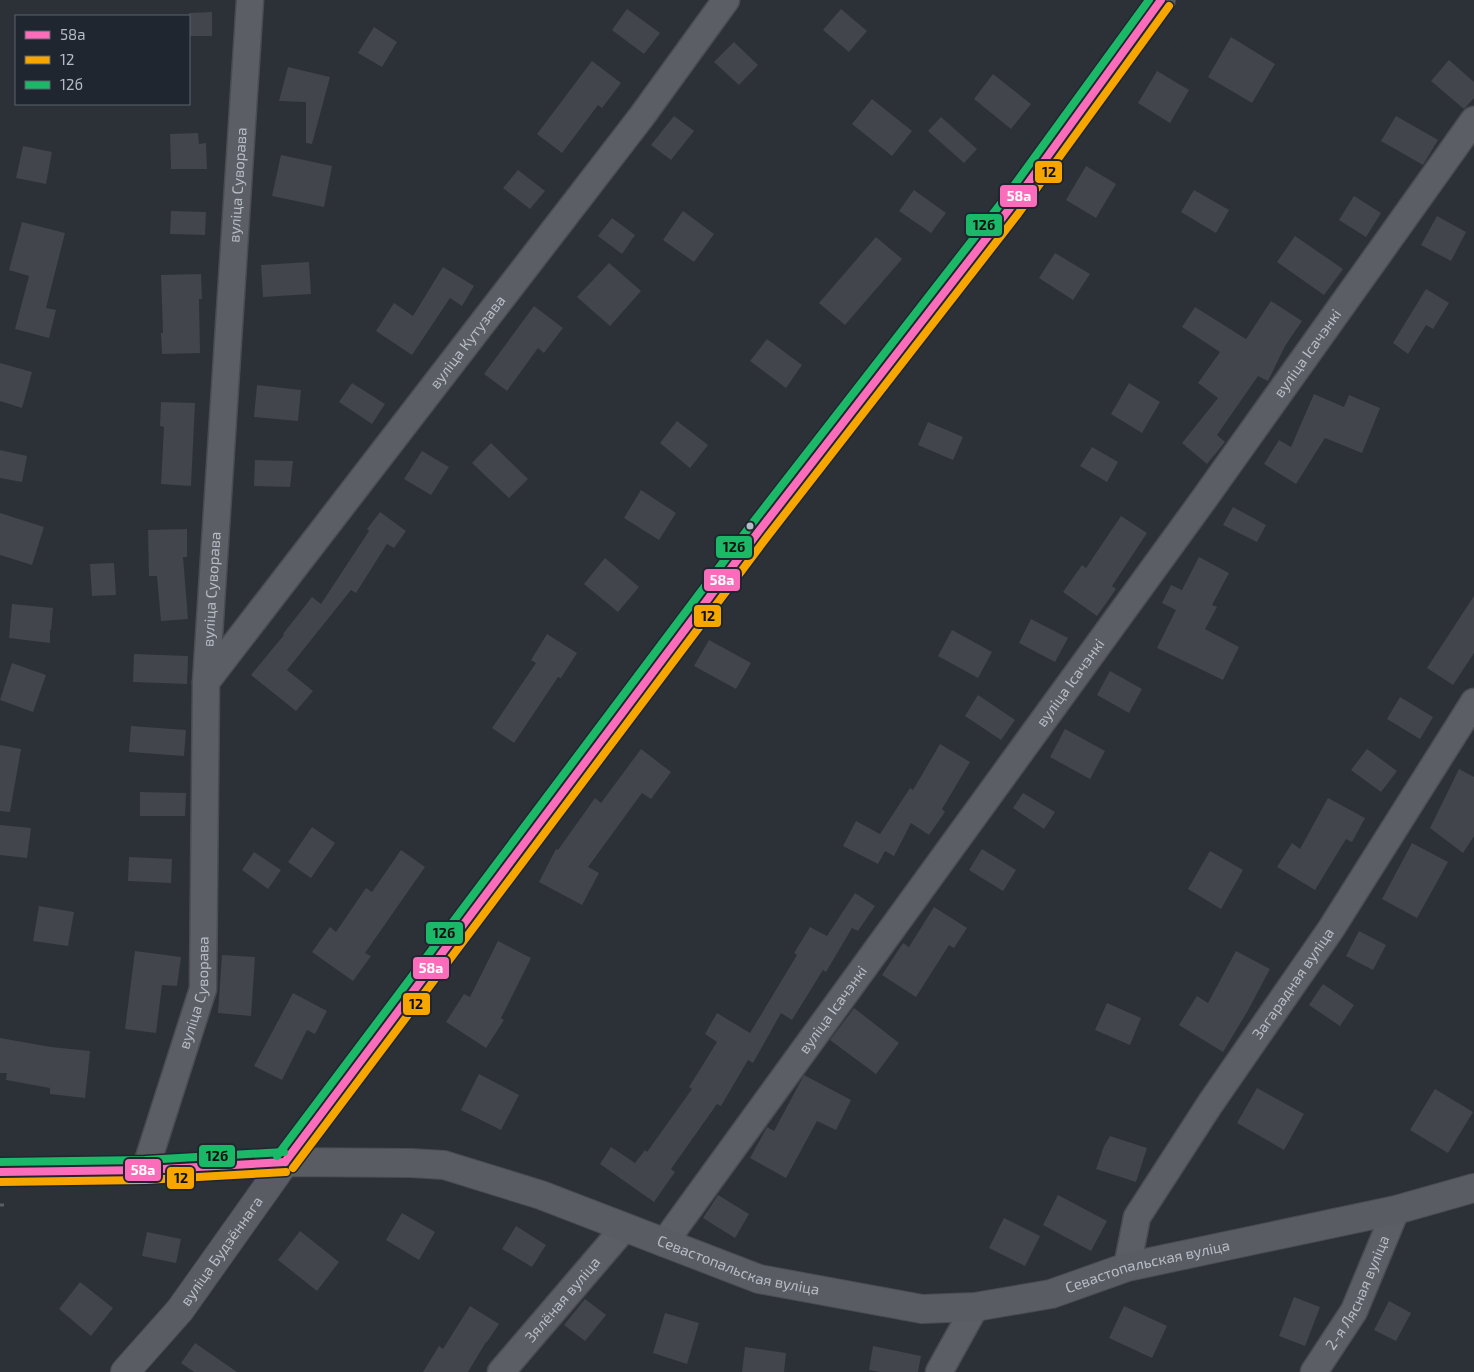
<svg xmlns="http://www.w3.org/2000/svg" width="1474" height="1372" font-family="'Exo 2',sans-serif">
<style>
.building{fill:#42454b}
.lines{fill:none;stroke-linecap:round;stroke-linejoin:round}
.street-casing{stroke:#4a4c51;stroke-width:29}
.secondary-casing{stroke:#4a4c51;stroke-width:30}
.path{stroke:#595e62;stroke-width:3;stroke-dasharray:4 4;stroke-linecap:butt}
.street{stroke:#5b5e64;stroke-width:26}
.secondary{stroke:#595d63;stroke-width:28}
.bus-1-casing{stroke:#1f2630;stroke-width:11}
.bus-2-casing{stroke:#1f2630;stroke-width:11}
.bus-3-casing{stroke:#1f2630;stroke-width:11}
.bus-1{stroke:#fb6dba;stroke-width:8}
.bus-2{stroke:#f7a600;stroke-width:8}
.bus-3{stroke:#1ab867;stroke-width:8}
.bus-dot{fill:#b6bcc7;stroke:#1f2630;stroke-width:2}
.labels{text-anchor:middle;stroke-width:5;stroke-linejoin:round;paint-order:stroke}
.street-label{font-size:15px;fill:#b6bcc7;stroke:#1f2630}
.line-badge{stroke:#1f2630;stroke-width:2}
.badge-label{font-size:14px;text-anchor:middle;font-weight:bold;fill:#fff}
.pale-badge-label{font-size:14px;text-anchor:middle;font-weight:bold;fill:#111}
</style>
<rect width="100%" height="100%" fill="#2c3037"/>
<g class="building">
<polygon points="627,9 660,33 644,54 612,30"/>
<polygon points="841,9 867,31 849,52 823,30"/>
<polygon points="212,12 212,36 189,36 189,13"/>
<polygon points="374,27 397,42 382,67 358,53"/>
<polygon points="1231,37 1275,64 1252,103 1208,77"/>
<polygon points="734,42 758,65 739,85 714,62"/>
<polygon points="1449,60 1474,82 1474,98 1464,109 1431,81"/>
<polygon points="592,61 621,83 602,108 598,105 562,153 537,134"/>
<polygon points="288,67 330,77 312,144 306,143 306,102 279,101"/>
<polygon points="1157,71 1189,90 1170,123 1138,103"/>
<polygon points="993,74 1031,104 1011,129 974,99"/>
<polygon points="872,99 912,131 892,156 852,124"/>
<polygon points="674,116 694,131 671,160 651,145"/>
<polygon points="1396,116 1438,140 1423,165 1381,141"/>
<polygon points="941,117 977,149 964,163 928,131"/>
<polygon points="198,133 199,144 206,143 207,169 171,169 170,134"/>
<polygon points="23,146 52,152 46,184 16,178"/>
<polygon points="281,155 332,166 324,207 272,196"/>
<polygon points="1086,166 1116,184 1096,218 1066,200"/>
<polygon points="518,170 545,191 530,209 503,188"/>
<polygon points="914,190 946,213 931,233 899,211"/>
<polygon points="1194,190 1229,210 1216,233 1181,212"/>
<polygon points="1354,196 1381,213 1366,237 1339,220"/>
<polygon points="171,211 206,212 205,235 170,234"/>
<polygon points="683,211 714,234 694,262 663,240"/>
<polygon points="1437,216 1466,232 1451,261 1421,245"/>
<polygon points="612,218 635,235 622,254 598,236"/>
<polygon points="22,222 65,233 46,308 56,310 49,338 15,329 29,276 9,270"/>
<polygon points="1295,236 1343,269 1324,295 1277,262"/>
<polygon points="876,237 902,259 845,325 819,303"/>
<polygon points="1055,253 1090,274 1073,300 1039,278"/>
<polygon points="309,262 311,294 263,297 261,265"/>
<polygon points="609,263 641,291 610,326 577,297"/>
<polygon points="443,267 474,286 462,306 450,298 412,355 376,331 394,303 413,316"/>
<polygon points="201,274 202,299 199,299 200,353 162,354 161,333 163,333 161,275"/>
<polygon points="1426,289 1449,303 1433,329 1426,325 1408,354 1393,343"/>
<polygon points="1271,301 1302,321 1285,346 1268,381 1258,376 1217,435 1225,442 1207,464 1182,443 1218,398 1198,383 1220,352 1182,327 1195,307 1246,339"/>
<polygon points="534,306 563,328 544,353 538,348 507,391 484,374"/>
<polygon points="767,339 802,365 786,388 750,361"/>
<polygon points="0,363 32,372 22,408 0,401"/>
<polygon points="352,383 385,404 372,424 339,402"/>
<polygon points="1129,383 1160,402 1142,433 1111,414"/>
<polygon points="257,385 301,390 298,421 254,417"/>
<polygon points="1314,394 1344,407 1349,395 1380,408 1362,453 1325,438 1296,484 1264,464 1279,440 1291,447"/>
<polygon points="161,402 195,403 191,486 161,484 164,427 160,426"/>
<polygon points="677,421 708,445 690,468 660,443"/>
<polygon points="928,422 963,437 953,460 918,445"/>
<polygon points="491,443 528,479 509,498 472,463"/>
<polygon points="1092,447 1118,462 1107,482 1080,466"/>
<polygon points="0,450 27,456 22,482 0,478"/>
<polygon points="422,451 449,467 431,495 404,479"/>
<polygon points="255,460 293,461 290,487 254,486"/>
<polygon points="641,490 676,513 659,540 624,518"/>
<polygon points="1233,507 1266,525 1257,542 1223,525"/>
<polygon points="380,512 406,531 394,548 387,544 356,593 351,590 287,670 313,691 296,711 251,675 284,635 283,634 312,597 321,604 369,531 367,529"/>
<polygon points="0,513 44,527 32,565 0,555"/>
<polygon points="1121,516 1147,533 1112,586 1116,589 1097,616 1063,592 1082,565 1086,568"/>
<polygon points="187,529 187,557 183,557 188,619 161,621 157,576 149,576 148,530"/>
<polygon points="1199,557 1229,573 1212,605 1217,607 1205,629 1239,647 1223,680 1157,648 1176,610 1162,603 1171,585 1182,590"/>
<polygon points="605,558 639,587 618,612 584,584"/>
<polygon points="114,563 116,595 92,596 90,564"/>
<polygon points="1474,596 1474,653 1453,685 1427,668"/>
<polygon points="12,604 53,608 51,630 50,630 50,643 9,638"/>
<polygon points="1031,619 1068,638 1055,662 1019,643"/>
<polygon points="952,630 992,652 978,678 938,656"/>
<polygon points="547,634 577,653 561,678 558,677 514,743 492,728 536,663 531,660"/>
<polygon points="709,640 751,663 736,689 694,666"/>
<polygon points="134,654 188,656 187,684 133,682"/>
<polygon points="12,663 46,675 33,712 0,700"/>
<polygon points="1110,671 1142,689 1129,713 1097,695"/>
<polygon points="978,695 1015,720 1001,740 965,716"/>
<polygon points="1400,697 1433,717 1420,739 1387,719"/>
<polygon points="131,726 186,730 184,756 129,752"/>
<polygon points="1065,729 1105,751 1090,779 1050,757"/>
<polygon points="940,744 970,762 942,809 945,812 929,835 911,823 894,856 885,851 878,864 843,846 856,821 880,834 910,788 913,790"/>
<polygon points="0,745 21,749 10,812 0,811"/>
<polygon points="641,749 671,772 651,799 642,793 588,867 599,873 582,905 539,882 556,849 558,850 595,798 601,803"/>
<polygon points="1367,749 1397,771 1381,792 1351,770"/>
<polygon points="1459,769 1474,777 1474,836 1463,853 1430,828"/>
<polygon points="140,792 186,793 185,816 140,816"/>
<polygon points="1023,793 1055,812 1044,829 1013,808"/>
<polygon points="1328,798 1365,818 1352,842 1346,839 1315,890 1277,867 1292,843 1300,849"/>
<polygon points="0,825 31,828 27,858 0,855"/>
<polygon points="312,827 335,843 311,878 288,862"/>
<polygon points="1412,843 1448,862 1417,918 1382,899"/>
<polygon points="982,849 1016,870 1003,891 969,870"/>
<polygon points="401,850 425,867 365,953 371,956 353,981 312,952 330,927 336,932 366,888 372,892"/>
<polygon points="1210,851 1243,870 1221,909 1188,889"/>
<polygon points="254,852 281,870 268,889 242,870"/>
<polygon points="129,857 172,859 171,883 128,881"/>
<polygon points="855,893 875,906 858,931 852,928 826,972 823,970 792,1020 781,1013 753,1063 748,1060 721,1106 717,1104 671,1169 675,1172 654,1202 600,1164 611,1147 635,1163 645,1150 647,1152 692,1089 689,1087 717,1042 705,1034 717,1013 750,1033 797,955 794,953 810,927 827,936"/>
<polygon points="39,906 74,912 68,946 33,941"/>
<polygon points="934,907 967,928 954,948 949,945 916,997 882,975 903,943 909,947"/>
<polygon points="1359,931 1386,945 1373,970 1346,956"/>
<polygon points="498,941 531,958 501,1018 504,1020 486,1048 446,1022 464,994 470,997"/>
<polygon points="135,951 181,957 177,986 162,985 156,1033 125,1029"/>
<polygon points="1236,951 1270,969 1247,1012 1223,1052 1179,1025 1197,996 1208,1003"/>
<polygon points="222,955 255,957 251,1016 218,1013"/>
<polygon points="1323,984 1354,1005 1340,1026 1309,1005"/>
<polygon points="293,993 327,1011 315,1034 307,1030 282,1080 254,1066"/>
<polygon points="1107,1003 1141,1018 1130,1045 1095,1030"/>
<polygon points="854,1008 899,1043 876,1074 830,1040"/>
<polygon points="0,1038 51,1047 90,1051 85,1098 50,1094 50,1088 6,1080 7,1073 0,1073"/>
<polygon points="479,1074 519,1095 501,1130 461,1110"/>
<polygon points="804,1075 851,1100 836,1130 817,1121 786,1178 750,1158 767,1127 774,1131"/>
<polygon points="1257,1088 1304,1114 1284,1150 1237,1123"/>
<polygon points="1435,1089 1473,1112 1448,1153 1410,1130"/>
<polygon points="1110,1136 1147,1148 1136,1182 1096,1169 1104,1146"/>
<polygon points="718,1195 749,1214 735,1238 703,1218"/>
<polygon points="1058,1195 1107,1221 1091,1251 1043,1225"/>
<polygon points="402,1213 435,1232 419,1260 386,1240"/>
<polygon points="1004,1218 1040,1236 1025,1266 989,1248"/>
<polygon points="516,1226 546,1245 532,1267 502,1249"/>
<polygon points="300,1231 339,1262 317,1291 278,1260"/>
<polygon points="147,1232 181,1239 176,1263 142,1256"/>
<polygon points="80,1282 113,1308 91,1336 59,1309"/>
<polygon points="1294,1297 1320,1307 1305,1346 1279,1336"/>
<polygon points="585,1299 606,1315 585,1341 564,1325"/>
<polygon points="1389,1301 1411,1313 1396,1341 1374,1330"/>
<polygon points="470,1306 499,1324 487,1342 486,1342 468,1372 423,1372 439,1346 443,1349"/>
<polygon points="1124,1306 1167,1326 1152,1358 1109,1338"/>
<polygon points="665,1313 699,1323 687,1364 653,1353"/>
<polygon points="195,1343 237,1372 194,1372 181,1363"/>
<polygon points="873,1346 921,1356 918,1372 880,1372 869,1370"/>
<polygon points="745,1347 786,1353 784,1372 742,1372"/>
</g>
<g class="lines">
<defs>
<g id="street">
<path id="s1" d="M206,682L642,116L726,0"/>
<path id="s2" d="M145,1170L203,989L206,682L250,0"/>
<path id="s3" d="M664,1243L1204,499L1474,120"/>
<path id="s4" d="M1127,1267L1137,1217L1210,1104L1331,929L1474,702"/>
<path id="s5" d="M501,1372L625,1227"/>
<polyline points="939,1372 975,1307"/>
<path id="s6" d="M1314,1372L1354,1311L1396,1210"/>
</g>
<g id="secondary">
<path id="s7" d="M0,1172L145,1170L285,1162L411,1163L444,1165L541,1195L759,1279L922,1309L975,1307L1051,1294L1127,1267L1396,1210L1474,1188"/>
<path id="s8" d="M125,1372L180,1310L285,1162L759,531L1010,208L1161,0"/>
</g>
</defs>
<use href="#street" class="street-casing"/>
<use href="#secondary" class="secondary-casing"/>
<polyline class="path" points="0,1205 7,1205"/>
<use href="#street" class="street"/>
<use href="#secondary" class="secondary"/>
<defs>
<g id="bus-1">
<polyline points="285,1162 759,531 1010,208 1161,0"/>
<polyline points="0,1172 145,1170 285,1162"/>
</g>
<g id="bus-2">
<polyline points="293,1168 767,537 1018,214 1169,6"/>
<polyline points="0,1182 145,1180 286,1172"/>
</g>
<g id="bus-3">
<polyline points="277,1156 751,525 1002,202 1149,0"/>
<polyline points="0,1162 145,1160 284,1152"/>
</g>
</defs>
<use href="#bus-1" class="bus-1-casing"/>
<use href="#bus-2" class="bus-2-casing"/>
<use href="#bus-3" class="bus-3-casing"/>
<use href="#bus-1" class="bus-1"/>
<use href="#bus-2" class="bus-2"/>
<use href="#bus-3" class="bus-3"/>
</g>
<circle class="bus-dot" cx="750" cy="526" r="4.5"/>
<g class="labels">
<g class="street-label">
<text dy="5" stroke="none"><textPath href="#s2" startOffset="995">вуліца Суворава</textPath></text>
<text dy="5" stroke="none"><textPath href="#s1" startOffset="429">вуліца Кутузава</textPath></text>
<text dy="5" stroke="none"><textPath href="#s3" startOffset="1098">вуліца Ісачэнкі</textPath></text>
<text dy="5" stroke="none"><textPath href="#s2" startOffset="590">вуліца Суворава</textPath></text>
<text dy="5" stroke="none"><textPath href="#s3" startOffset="692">вуліца Ісачэнкі</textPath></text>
<text dy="5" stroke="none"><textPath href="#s4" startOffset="332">Загарадная вуліца</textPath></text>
<text dy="5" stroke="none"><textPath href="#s2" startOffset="185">вуліца Суворава</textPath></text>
<text dy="5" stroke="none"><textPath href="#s3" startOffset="288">вуліца Ісачэнкі</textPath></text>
<text dy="5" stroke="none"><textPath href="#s8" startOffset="155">вуліца Будзённага</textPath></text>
<text dy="5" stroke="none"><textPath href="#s7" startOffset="756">Севастопальская вуліца</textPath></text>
<text dy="5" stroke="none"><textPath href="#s7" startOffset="1176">Севастопальская вуліца</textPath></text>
<text dy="5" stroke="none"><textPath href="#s6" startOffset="91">2-я Лясная вуліца</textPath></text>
<text dy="5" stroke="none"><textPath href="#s5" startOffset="95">Зялёная вуліца</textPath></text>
</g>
</g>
<g class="line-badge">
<rect x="1034" y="160" width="29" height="24" rx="5" fill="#f7a600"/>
<rect x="999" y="184" width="39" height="24" rx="5" fill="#fb6dba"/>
<rect x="965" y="213" width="38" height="24" rx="5" fill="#1ab867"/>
<rect x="715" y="535" width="38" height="24" rx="5" fill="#1ab867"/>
<rect x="703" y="568" width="38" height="24" rx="5" fill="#fb6dba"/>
<rect x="693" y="604" width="29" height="24" rx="5" fill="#f7a600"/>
<rect x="425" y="921" width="39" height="24" rx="5" fill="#1ab867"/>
<rect x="412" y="956" width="38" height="24" rx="5" fill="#fb6dba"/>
<rect x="402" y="992" width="29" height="24" rx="5" fill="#f7a600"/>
<rect x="198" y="1144" width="38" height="24" rx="5" fill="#1ab867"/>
<rect x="124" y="1158" width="38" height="24" rx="5" fill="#fb6dba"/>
<rect x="166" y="1166" width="29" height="24" rx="5" fill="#f7a600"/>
</g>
<g class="badge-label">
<text x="1019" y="201">58а</text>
<text x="722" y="585">58а</text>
<text x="431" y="973">58а</text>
<text x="143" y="1175">58а</text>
</g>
<g class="pale-badge-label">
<text x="1049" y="177">12</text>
<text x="984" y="230">12б</text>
<text x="734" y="552">12б</text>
<text x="708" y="621">12</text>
<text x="444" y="938">12б</text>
<text x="416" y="1009">12</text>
<text x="217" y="1161">12б</text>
<text x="181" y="1183">12</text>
</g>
<rect x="15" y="15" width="175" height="90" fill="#1f2630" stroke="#5b626c"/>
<rect x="25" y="31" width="25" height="8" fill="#fb6dba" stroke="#5b626c"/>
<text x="60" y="40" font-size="15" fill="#b6bcc7">58а</text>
<rect x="25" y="56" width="25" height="8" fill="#f7a600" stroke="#5b626c"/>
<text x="60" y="65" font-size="15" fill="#b6bcc7">12</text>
<rect x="25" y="81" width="25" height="8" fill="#1ab867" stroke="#5b626c"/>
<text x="60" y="90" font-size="15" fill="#b6bcc7">12б</text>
</svg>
